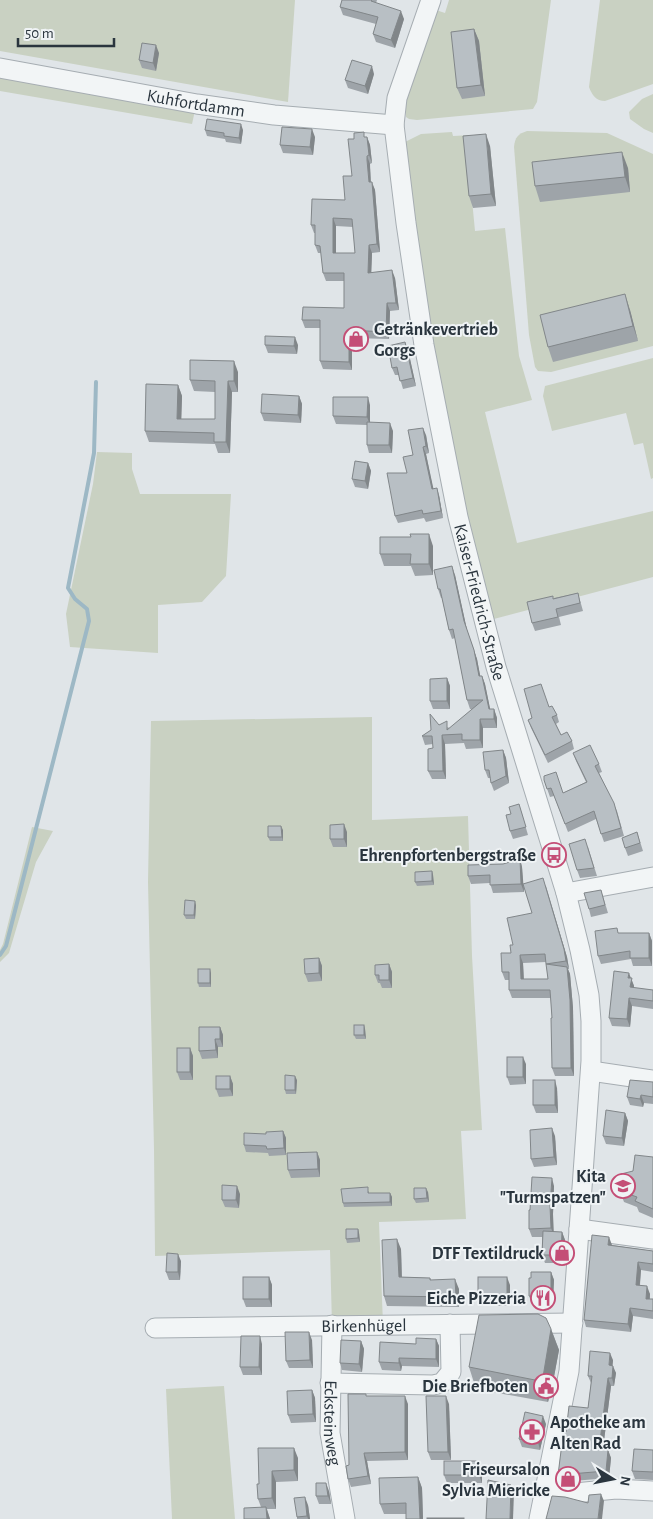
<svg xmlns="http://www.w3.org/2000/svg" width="653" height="1519" font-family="'Alegreya Sans',sans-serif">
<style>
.green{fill:#c9d1c2}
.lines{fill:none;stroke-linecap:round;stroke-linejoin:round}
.stream{stroke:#9db8c5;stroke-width:4}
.minor-casing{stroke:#a6adb2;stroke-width:21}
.minor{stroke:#f2f5f6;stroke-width:19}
.wall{fill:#9ea4a9;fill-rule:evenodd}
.shaded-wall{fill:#818689}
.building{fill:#b8bfc4;stroke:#818689;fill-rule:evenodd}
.labels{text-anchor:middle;stroke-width:4;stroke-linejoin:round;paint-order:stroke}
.street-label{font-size:18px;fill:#2a353e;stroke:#eff3f5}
.poi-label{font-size:18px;font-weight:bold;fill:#2a353e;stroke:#eff3f5;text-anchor:end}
</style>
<rect width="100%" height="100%" fill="#e0e5e8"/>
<g class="green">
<polygon points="0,0 295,0 288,102 0,51"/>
<polygon points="449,0 551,0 537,102 533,109 417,120 409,119 406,117 406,97 436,10 445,13"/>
<path d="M600,0H653V84L605,101C596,101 592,95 589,87Z"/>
<polygon points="0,71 196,106 192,124 0,91"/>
<polygon points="653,94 653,133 644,129 630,119 629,112 642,99"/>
<path d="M527,131L607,133L653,154V346L551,372L538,371L535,367L529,335L514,147C515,137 518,134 527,131Z"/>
<polygon points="452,132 453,136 473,135 474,147 467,148 475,231 505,228 519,356 532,400 485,412 517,543 653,511 653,577 490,620 437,386 403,143 421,134"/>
<polygon points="653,358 653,478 651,479 643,443 634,445 626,413 552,431 543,396 545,386"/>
<polygon points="97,452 132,453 132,469 140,494 231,494 226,576 202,602 158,605 158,653 70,647 66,614 93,484"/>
<polygon points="372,717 372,820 468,816 472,956 482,1130 461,1131 466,1219 379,1222 383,1324 332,1325 330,1250 155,1256 154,1149 148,882 151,721"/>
<polygon points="32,827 53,831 36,862 9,953 0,962 0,950 3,944"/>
<polygon points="224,1386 235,1519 172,1519 166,1389"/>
</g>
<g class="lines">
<polyline class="stream" points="0,955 6,946 89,621 87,609 75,599 68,588 94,453 96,382"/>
<defs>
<g id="minor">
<path id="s1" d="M431,0L397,98L394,125L406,223L424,345L458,517L496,667L566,893L580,950L589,995L591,1021V1061L569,1371L539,1519"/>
<path id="s2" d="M0,68L197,104L274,115L394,125"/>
<polyline points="566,893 653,877"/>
<polyline points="591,1071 653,1080"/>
<polyline points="579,1229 653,1239"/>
<path id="s3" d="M332,1325L330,1433L345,1519"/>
<path id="s4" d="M155,1328L573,1323"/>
<polyline points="330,1383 433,1385 442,1383 451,1372 450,1324"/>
<polyline points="545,1492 565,1494 616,1489 653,1491"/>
</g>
</defs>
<use href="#minor" class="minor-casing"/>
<use href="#minor" class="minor"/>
</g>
<g class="wall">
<polygon points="342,0 377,0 376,3 404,19 395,48 376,42 373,34 376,24 343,15 340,7"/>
<polygon points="474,29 479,41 485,96 462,99 457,88"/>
<polygon points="159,53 156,71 142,68 139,60"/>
<polygon points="374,74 368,94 348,88 345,80"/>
<polygon points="205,130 243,130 241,144 226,142 225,139 207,136"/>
<polygon points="315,137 313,155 283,153 280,145"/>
<path d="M365,137H367L370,145L372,163L370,164V168L371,182L375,190L380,252L372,253L371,273L395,278L399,310L390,311L389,339L352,338V370L323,369L320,361V328H305L302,320L344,308V281H326L323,273L321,253H318L315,245V233H314L311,225L345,200ZM336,226L353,227L355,253H336Z"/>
<polygon points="490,146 496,206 473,208 469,196"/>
<polygon points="628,168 630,192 540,202 535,186"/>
<polygon points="630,310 638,341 553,362 548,347"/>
<polygon points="405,342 408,350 416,386 403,389 399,375 395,375 392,368"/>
<polygon points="265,345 298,345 297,354 268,353"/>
<polygon points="238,372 238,392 232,392 230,453 218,453 215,444 149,442 145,431 178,385 182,396 181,419 215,419 215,392 194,391 190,380"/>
<polygon points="299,396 302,404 301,423 264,421 261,413"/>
<polygon points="370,405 370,422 393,431 392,453 369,453 367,445 367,425 336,424 333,416"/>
<polygon points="426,435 429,453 426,454 433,489 439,495 443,518 426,522 424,518 398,523 395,516 407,473 413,455"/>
<polygon points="368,463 371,471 368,489 355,487 352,479"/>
<polygon points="433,546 433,575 415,576 411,566 384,566 380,554"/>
<polygon points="455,575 467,630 477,659 480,676 482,676 485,684 490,709 494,709 497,718 497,728 483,728 483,748 466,749 464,743 445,744 446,779 432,779 428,771 433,748 433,744 425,745 422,736 439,725 450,728 473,709 470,709 467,700 455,638 452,639 449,630 442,598 441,598 438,589"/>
<polygon points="578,593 583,611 559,617 561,625 535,631 532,623 554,598"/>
<polygon points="447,678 450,686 450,709 433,709 430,701"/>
<polygon points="549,707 557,715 559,722 556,724 561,735 572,741 574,749 548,763 531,728 528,720"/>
<polygon points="503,750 506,758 509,783 494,791 491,783 491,778 488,778 485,770"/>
<polygon points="573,753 599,764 602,772 599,773 617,811 624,836 604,842 596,819 568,832 554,796 550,797 544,780 563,793 586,782 576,761"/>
<polygon points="519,804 528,835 513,839 510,831 511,814"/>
<polygon points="283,830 283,841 270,841 268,837"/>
<polygon points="347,832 347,847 333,847 330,839"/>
<polygon points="637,832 643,851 628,856 625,848"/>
<polygon points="588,847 597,876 580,878 577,870"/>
<path d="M520,859L522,867L523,884L546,886L567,957L569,969H568L570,974L573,1008L574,1076H555L552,1068V1018L551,998H512L509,990V980H505L502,972L511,953L513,945L532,913L524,886V892L493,893L490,883L471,884L468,876ZM546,962L548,979H524L523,963Z"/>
<polygon points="432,871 433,875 434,885 417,886 415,882"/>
<polygon points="601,890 608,913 591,917 589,909"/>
<polygon points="196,905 195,919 186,919 184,915"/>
<polygon points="619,933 649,933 652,941 652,966 633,966 631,959 601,964 598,956"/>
<polygon points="319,958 322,966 322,981 308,982 305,974"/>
<polygon points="389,964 392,972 392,988 382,988 380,983 378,983 375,975"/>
<polygon points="211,973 211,987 199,987 198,983"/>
<polygon points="631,978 634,986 634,988 653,990 653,1009 632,1006 630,1027 612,1026 609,1018"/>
<polygon points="364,1025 365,1029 366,1039 356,1039 354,1035"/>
<polygon points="220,1027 223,1035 223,1047 218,1047 218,1058 202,1059 199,1051"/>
<polygon points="190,1048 193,1056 193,1080 180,1080 177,1072"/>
<polygon points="526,1064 526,1084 510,1085 507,1077"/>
<polygon points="230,1076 233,1084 233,1096 219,1097 216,1089"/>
<polygon points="297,1080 296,1094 286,1094 285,1090"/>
<polygon points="653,1082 653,1104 644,1103 643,1107 630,1105 627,1097"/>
<polygon points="557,1088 558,1113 536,1113 533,1105"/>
<polygon points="625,1113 628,1121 624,1146 606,1144 603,1136"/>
<polygon points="283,1131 286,1138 286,1155 269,1156 268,1153 246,1152 244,1145 266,1134"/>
<polygon points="555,1136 557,1165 534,1167 531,1159"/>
<polygon points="317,1152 320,1160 320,1177 291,1178 288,1170"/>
<polygon points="653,1157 653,1218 639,1212 637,1207 624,1202 620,1191 633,1171"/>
<polygon points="554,1186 553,1214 553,1232 562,1232 565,1240 564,1263 545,1263 542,1255 542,1237 532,1237 529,1229 530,1210"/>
<polygon points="369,1191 369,1193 390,1193 392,1197 392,1206 344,1207 343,1203"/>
<polygon points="428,1192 429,1202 416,1203 414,1199"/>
<polygon points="240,1194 239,1208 225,1207 222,1200"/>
<polygon points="358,1229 359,1233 360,1242 347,1243 346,1239"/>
<polygon points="612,1245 653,1251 653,1272 641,1270 640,1285 650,1294 650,1299 653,1299 653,1319 633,1316 631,1332 586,1327 584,1320"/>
<polygon points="401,1249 402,1277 430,1278 431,1280 459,1289 459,1307 387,1306 384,1296"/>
<polygon points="181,1261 180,1280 169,1280 166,1272"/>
<polygon points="551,1272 554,1280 553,1300 549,1305 532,1304 529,1296"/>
<polygon points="269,1277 272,1285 272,1307 246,1307 243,1299"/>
<polygon points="510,1285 510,1306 481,1306 478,1298"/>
<polygon points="551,1329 559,1350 550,1398 549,1398 548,1402 476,1389 469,1367"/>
<polygon points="436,1339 439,1346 439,1367 402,1366 401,1371 382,1370 379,1362 416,1344"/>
<polygon points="312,1340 313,1368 289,1368 286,1361"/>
<polygon points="361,1341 364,1349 362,1372 342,1370 340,1363"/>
<polygon points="262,1344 262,1375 243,1375 240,1367"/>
<polygon points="613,1360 612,1366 616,1373 614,1386 611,1386 603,1449 608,1450 611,1458 609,1478 561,1482 558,1475 566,1432 588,1408 591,1383 588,1376"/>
<polygon points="312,1390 315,1398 316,1422 291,1423 288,1415"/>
<polygon points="367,1396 408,1404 408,1460 367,1461 371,1484 351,1487 348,1479 349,1465"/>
<polygon points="449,1404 451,1460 431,1460 428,1452"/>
<polygon points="546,1424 540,1450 522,1447 519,1439"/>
<polygon points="258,1448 298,1458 298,1481 276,1482 276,1509 267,1509 270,1519 244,1519 261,1507 258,1499 259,1484"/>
<polygon points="653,1450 653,1480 635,1479 632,1471"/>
<polygon points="479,1461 482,1469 482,1483 447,1483 444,1475"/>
<polygon points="418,1477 422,1488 423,1519 406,1519 406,1514 384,1514 380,1504"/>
<polygon points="329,1491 331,1504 319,1504 316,1496"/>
<polygon points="308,1505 310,1519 297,1519 297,1517"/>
</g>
<g class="shaded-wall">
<polygon points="401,11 404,19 395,48 391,40"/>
<polygon points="474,29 479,41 485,96 481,85"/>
<polygon points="156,45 159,53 156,71 153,63"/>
<polygon points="372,66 374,74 368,94 365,86"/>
<polygon points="241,124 243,130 241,144 239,138"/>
<polygon points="312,129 315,137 313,155 310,147"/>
<polygon points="486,134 490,146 496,206 491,194"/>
<polygon points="367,137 370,145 372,163 369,155"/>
<polygon points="622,152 628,168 630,192 625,177"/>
<polygon points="367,156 370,164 371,190 369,182"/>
<polygon points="372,182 375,190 380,252 377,244"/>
<polygon points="333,218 336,226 336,261 333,253"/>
<polygon points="369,245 372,253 371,281 368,273"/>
<polygon points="392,270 395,278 399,310 396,303"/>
<polygon points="625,294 630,310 638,341 633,326"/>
<polygon points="387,303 390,311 389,339 386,332"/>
<polygon points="349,330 352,338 352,370 349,362"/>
<polygon points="295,337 298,345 297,354 294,346"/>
<polygon points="405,342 408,350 416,386 413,378"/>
<polygon points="234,361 238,372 238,392 234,381"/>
<polygon points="228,381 232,392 230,453 226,442"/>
<polygon points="178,385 182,396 181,430 177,419"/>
<polygon points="299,396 302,404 301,423 298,415"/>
<polygon points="368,397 370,405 370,425 367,417"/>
<polygon points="390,423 393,431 392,453 389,445"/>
<polygon points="423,428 426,435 429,453 426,446"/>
<polygon points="423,447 426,454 435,496 432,489"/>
<polygon points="368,463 371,471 368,489 365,481"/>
<polygon points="437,488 439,495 443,518 441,511"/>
<polygon points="429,534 433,546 433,575 429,564"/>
<polygon points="452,566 455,575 467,630 477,659 482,685 479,676 464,621"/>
<polygon points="482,676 485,684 492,718 489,709"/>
<polygon points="447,678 450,686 450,709 447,701"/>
<polygon points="494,709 497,718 497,728 494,719"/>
<polygon points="480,719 483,728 483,748 480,740"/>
<polygon points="442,735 445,744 446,779 443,771"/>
<polygon points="503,750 506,758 509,783 506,776"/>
<polygon points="344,824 347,832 347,847 344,839"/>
<polygon points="281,826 283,830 283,841 282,837"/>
<polygon points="520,859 522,867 524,892 521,884"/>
<polygon points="432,871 433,875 434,885 432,881"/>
<polygon points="543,878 567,957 569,969 566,961"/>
<polygon points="195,901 196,905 195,919 194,915"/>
<polygon points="649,933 652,941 652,966 649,958"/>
<polygon points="520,955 523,963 524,987 521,979"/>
<polygon points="319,958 322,966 322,981 319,973"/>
<polygon points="389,964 392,972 392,988 389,980"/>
<polygon points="567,967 570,974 573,1008 574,1076 571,1068"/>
<polygon points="210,969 211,973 211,987 210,983"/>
<polygon points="629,973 634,986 633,995 628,978"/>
<polygon points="629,998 632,1006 630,1027 627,1019"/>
<polygon points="364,1025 365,1029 366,1039 364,1035"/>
<polygon points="220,1027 223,1035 223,1047 220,1039"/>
<polygon points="215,1039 218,1047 218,1058 216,1050"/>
<polygon points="190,1048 193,1056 193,1080 190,1072"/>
<polygon points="523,1057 526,1064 526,1084 523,1077"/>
<polygon points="230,1076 233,1084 233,1096 230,1089"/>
<polygon points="295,1076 297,1080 296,1094 295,1090"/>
<polygon points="555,1080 557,1088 558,1113 555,1105"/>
<polygon points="641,1095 644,1103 643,1107 640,1099"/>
<polygon points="625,1113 628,1121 624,1146 622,1138"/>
<polygon points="552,1128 555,1136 557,1165 554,1157"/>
<polygon points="283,1131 286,1138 286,1155 284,1148"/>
<polygon points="317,1152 320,1160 320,1177 318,1169"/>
<polygon points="552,1178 554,1186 553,1214 554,1236 551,1228 550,1206"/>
<polygon points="237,1186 240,1194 239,1208 236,1200"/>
<polygon points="426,1188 428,1192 429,1202 427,1198"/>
<polygon points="390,1193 392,1197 392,1206 390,1202"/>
<polygon points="358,1229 359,1233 360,1242 358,1238"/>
<polygon points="562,1232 565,1240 564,1263 561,1255"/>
<polygon points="609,1237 612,1245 611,1253 608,1245"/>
<polygon points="397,1239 401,1249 402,1287 399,1277"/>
<polygon points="178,1254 181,1261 180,1280 178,1272"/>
<polygon points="638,1262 641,1270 639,1293 636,1285"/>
<polygon points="551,1272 554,1280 553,1300 549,1305 546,1297"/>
<polygon points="269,1277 272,1285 272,1307 269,1299"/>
<polygon points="507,1277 510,1285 510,1306 507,1298"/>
<polygon points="455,1279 459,1289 459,1307 456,1297"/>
<polygon points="647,1286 650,1294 649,1306 646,1299"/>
<polygon points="630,1308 633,1316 631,1332 628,1324"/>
<polygon points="551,1329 559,1350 550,1398 543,1377"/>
<polygon points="309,1332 312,1340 313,1368 310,1360"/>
<polygon points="260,1336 262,1344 262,1375 259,1367"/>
<polygon points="436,1339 439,1346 439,1367 436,1359"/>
<polygon points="361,1341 364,1349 362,1372 359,1364"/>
<polygon points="610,1353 613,1360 612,1373 609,1365"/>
<polygon points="399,1358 402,1366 401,1371 399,1363"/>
<polygon points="613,1366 616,1373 614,1386 612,1378"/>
<polygon points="541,1376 549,1398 548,1402 540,1381"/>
<polygon points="608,1378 611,1386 602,1456 599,1449"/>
<polygon points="312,1390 315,1398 316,1422 313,1414"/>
<polygon points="405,1396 408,1404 408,1460 405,1452"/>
<polygon points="446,1396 449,1404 451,1460 448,1452"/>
<polygon points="543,1416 546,1424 540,1450 538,1442"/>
<polygon points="294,1448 298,1458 298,1481 294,1470"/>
<polygon points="608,1450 611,1458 609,1478 606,1471"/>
<polygon points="364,1453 367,1461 371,1484 368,1476"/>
<polygon points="479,1461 482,1469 482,1483 479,1475"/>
<polygon points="272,1471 276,1482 276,1509 272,1498"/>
<polygon points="418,1477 422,1488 423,1519 420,1519"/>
<polygon points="326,1483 329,1491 331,1504 328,1496"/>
<polygon points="511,1485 514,1493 513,1519 510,1519"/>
<polygon points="601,1494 604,1501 602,1519 598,1519"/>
<polygon points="305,1497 308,1505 310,1519 308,1519 307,1516"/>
<polygon points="266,1507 270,1519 267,1519"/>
</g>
<g class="building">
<polygon points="342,0 372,0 371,1 401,11 391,40 373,34 378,17 340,7"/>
<polygon points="474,29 481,85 457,88 451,32"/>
<polygon points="142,43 156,45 153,63 139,60"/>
<polygon points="352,60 372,66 365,86 345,80"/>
<polygon points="207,119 241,124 239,138 224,136 224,133 205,130"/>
<polygon points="282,127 312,129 310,147 280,145"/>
<path d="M364,132V137H367L369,155L367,156V160L369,182H372L377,244L369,245L368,273L392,270L396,303H387L386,332L349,330V362L320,361V320H302L303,307L344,308V273H323L320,246L315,245V225H311L312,199L345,200L343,176H352L348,139H354V133ZM333,218L352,219L355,253H333Z"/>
<polygon points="486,134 491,194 469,196 463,136"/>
<polygon points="622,152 625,177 535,186 532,162"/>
<polygon points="625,294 633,326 548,347 540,315"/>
<polygon points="265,336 295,337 294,346 265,345"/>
<polygon points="405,342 413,378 400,381 397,367 392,368 388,346"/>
<polygon points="190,360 234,361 234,381 228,381 226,442 214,442 214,433 145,431 146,384 178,385 177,419 215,419 215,381 190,380"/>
<polygon points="262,394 299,396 298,415 261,413"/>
<polygon points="333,397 368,397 367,417 333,416"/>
<polygon points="367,422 390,423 389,445 367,445"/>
<polygon points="423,428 426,446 423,447 432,489 437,488 441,511 423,514 422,510 395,516 387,473 407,473 403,457 413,455 408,430"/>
<polygon points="355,461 368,463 365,481 352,479"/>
<polygon points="410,534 429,534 429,564 410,564 411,554 380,554 380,537 411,537"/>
<polygon points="452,566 464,621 474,650 479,676 482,676 489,709 494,709 494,719 480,719 480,740 462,740 462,734 442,735 443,771 428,771 428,749 433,748 432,736 422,736 431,730 430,714 439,725 447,721 447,730 483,700 467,700 453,629 449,630 440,589 438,589 434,570"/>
<polygon points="578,593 580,603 556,609 558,617 532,623 527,602 553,596 553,599"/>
<polygon points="447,678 447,701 430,701 430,679"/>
<polygon points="541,684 549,707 552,706 557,715 552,717 561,735 567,732 572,741 545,755 528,720 532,718 524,689"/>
<polygon points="590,745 599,764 595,766 614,803 621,828 601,834 594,811 565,824 551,788 547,789 544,780 544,776 556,772 563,793 587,782 573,753"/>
<polygon points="503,750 506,776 491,783 489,770 485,770 483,752"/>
<polygon points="519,804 526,827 510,831 506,815 511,814 509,807"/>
<polygon points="344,824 344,839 330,839 330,825"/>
<polygon points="268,826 281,826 282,837 268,837"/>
<polygon points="637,832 640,843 625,848 622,838"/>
<polygon points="585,839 594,868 577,870 569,844"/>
<polygon points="520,859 521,884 490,885 490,875 468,876 468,865 503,864"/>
<polygon points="432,871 432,881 415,882 415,872"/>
<polygon points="543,878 564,949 566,961 546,964 545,954 520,955 521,979 548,979 546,964 567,967 570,1000 571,1068 552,1068 551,1018 552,1018 550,990 509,990 509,972 502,972 501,953 511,953 510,945 513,945 507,918 532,913 523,884"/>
<polygon points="601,890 605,905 589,909 584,893"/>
<polygon points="185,900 195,901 194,915 184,915"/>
<polygon points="617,928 618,933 649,933 649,958 630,958 630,951 598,956 595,931"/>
<polygon points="319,958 319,973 305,974 304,959"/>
<polygon points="389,964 389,980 379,980 379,975 375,975 375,965"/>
<rect x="198" y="969" width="12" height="14"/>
<polygon points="614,971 629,973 628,978 632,978 630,987 653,990 653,1001 629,998 627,1019 609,1018"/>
<rect x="354" y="1025" width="10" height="10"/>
<polygon points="199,1027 220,1027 220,1039 215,1039 216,1050 199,1051"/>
<rect x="177" y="1048" width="13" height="24"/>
<rect x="507" y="1057" width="16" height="20"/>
<polygon points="285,1075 295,1076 295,1090 285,1090"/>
<rect x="216" y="1076" width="14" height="13"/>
<rect x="533" y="1080" width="22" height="25"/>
<polygon points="630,1080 653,1082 653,1097 641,1095 640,1099 627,1097"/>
<polygon points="606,1110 625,1113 622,1138 603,1136"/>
<polygon points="552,1128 554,1157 531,1159 530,1130"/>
<polygon points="283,1131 284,1148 267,1149 266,1146 244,1145 244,1133 266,1134 266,1132"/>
<polygon points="317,1152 318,1169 288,1170 287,1153"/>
<polygon points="635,1155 653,1157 653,1209 635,1201 637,1197 620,1191 617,1181 621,1174 633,1171"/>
<polygon points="532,1177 552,1178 550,1206 551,1228 529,1229 529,1210 530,1210"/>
<polygon points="222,1185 237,1186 236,1200 222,1200"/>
<polygon points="368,1187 368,1193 390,1193 390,1202 343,1203 341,1189"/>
<polygon points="414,1188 426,1188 427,1198 414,1199"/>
<polygon points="346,1229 358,1229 358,1238 346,1239"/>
<polygon points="543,1231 562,1232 561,1255 542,1255"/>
<polygon points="592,1235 609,1237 608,1245 653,1251 653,1264 638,1262 636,1285 647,1286 646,1299 653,1299 653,1311 630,1308 628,1324 584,1320"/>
<polygon points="397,1239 399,1277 430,1278 430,1280 455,1279 456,1297 384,1296 382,1240"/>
<polygon points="167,1253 178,1254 178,1272 166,1272"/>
<polygon points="531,1272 551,1272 551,1292 546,1297 529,1296 529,1278 531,1278"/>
<rect x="243" y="1277" width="26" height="22"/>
<rect x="478" y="1277" width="29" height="21"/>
<polygon points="538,1314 546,1318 551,1329 543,1377 541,1376 540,1381 469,1367 479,1315"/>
<polygon points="285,1332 309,1332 310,1360 286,1361"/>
<polygon points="241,1336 260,1336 259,1367 240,1367"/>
<polygon points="416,1338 436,1339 436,1359 399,1358 399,1363 379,1362 380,1342 416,1344"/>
<polygon points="341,1340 361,1341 359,1364 340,1363"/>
<polygon points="590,1351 610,1353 609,1365 613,1366 612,1378 608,1378 599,1449 608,1450 606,1471 558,1475 562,1443 564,1431 566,1432 569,1406 588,1408 592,1376 588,1376"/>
<polygon points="312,1390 313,1414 288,1415 287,1391"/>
<polygon points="348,1394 366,1394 366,1396 405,1396 405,1452 364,1453 368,1476 348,1479 346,1466 349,1465"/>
<polygon points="426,1396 446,1396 448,1452 428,1452"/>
<polygon points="525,1412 543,1416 538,1442 519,1439"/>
<polygon points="258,1448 294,1448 294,1470 272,1471 272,1498 258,1499 257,1484 259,1484"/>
<polygon points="634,1449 653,1450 653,1472 632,1471"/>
<rect x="444" y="1461" width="35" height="14"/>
<polygon points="418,1477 420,1519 406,1519 406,1503 380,1504 379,1478"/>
<polygon points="488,1480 511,1485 510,1519 486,1519"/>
<polygon points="316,1483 326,1483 328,1496 316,1496"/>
<polygon points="601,1494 598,1519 546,1519 552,1496 565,1497 588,1503 589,1495"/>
<polygon points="305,1497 307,1516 297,1517 294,1498"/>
<polygon points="266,1507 267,1519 244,1519 244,1508"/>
<rect x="427" y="1518" width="37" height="1"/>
</g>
<defs>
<symbol id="shop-ring" viewBox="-11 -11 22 22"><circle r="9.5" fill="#eff3f5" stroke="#c44e76" stroke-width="1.5"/><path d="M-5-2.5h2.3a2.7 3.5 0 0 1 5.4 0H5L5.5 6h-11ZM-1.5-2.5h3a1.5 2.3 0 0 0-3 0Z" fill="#c44e76"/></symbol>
<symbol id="bus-ring" viewBox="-11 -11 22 22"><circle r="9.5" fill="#eff3f5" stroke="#c44e76" stroke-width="1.5"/><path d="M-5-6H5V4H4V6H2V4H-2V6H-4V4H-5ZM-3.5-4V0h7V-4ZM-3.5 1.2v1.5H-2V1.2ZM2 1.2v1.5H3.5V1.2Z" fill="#c44e76"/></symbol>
<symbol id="school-ring" viewBox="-11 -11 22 22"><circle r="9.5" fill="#eff3f5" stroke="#c44e76" stroke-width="1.5"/><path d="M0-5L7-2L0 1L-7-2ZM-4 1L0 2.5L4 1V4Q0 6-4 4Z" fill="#c44e76"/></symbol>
<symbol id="restaurant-ring" viewBox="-11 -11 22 22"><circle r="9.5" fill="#eff3f5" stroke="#c44e76" stroke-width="1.5"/><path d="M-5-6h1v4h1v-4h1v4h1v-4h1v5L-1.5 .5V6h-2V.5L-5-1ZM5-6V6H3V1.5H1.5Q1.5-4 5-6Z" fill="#c44e76"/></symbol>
<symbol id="civic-ring" viewBox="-11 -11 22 22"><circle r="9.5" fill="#eff3f5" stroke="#c44e76" stroke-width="1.5"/><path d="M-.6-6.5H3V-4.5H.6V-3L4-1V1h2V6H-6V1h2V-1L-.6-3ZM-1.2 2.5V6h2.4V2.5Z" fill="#c44e76"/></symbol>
<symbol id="pharmacy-ring" viewBox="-11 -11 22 22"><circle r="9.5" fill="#eff3f5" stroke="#c44e76" stroke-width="1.5"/><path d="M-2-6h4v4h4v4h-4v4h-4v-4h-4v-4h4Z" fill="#c44e76"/></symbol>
</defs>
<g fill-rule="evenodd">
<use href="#shop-ring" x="342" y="325" width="28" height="28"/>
<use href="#bus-ring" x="540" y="841" width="28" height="28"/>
<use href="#school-ring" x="609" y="1172" width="28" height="28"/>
<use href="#shop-ring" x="548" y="1239" width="28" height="28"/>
<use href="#restaurant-ring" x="529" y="1284" width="28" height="28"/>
<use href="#civic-ring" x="532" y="1372" width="28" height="28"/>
<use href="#pharmacy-ring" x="518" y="1418" width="28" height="28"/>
<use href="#shop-ring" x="554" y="1465" width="28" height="28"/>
</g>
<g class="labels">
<g class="street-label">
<text dy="6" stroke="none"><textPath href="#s2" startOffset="199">Kuhfortdamm</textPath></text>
<text dy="6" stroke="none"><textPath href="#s1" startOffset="616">Kaiser-Friedrich-Straße</textPath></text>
<text dy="6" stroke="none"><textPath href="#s4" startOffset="209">Birkenhügel</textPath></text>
<text dy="6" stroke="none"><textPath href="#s3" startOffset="98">Ecksteinweg</textPath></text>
</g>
<g class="poi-label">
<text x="374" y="335" text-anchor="start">Getränkevertrieb<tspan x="374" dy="21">Gorgs</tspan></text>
<text x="536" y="861">Ehrenpfortenbergstraße</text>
<text x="606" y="1182">Kita<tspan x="606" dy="21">"Turmspatzen"</tspan></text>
<text x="544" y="1259">DTF Textildruck</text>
<text x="526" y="1304">Eiche Pizzeria</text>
<text x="528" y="1392">Die Briefboten</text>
<text x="550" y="1428" text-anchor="start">Apotheke am<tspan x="550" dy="21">Alten Rad</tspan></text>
<text x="550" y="1475">Friseursalon<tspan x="550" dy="21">Sylvia Miericke</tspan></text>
</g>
</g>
<g transform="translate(613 1479) rotate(100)" stroke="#eff3f5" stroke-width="4" paint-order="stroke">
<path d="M0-4L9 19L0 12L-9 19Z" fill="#2a353e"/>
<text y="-8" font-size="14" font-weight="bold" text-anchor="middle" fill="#2a353e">N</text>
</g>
<path d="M18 38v8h96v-8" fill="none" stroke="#2a353e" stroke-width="2.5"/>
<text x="25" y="38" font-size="15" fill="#2a353e" stroke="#eff3f5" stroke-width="4" paint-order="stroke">50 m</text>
</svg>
